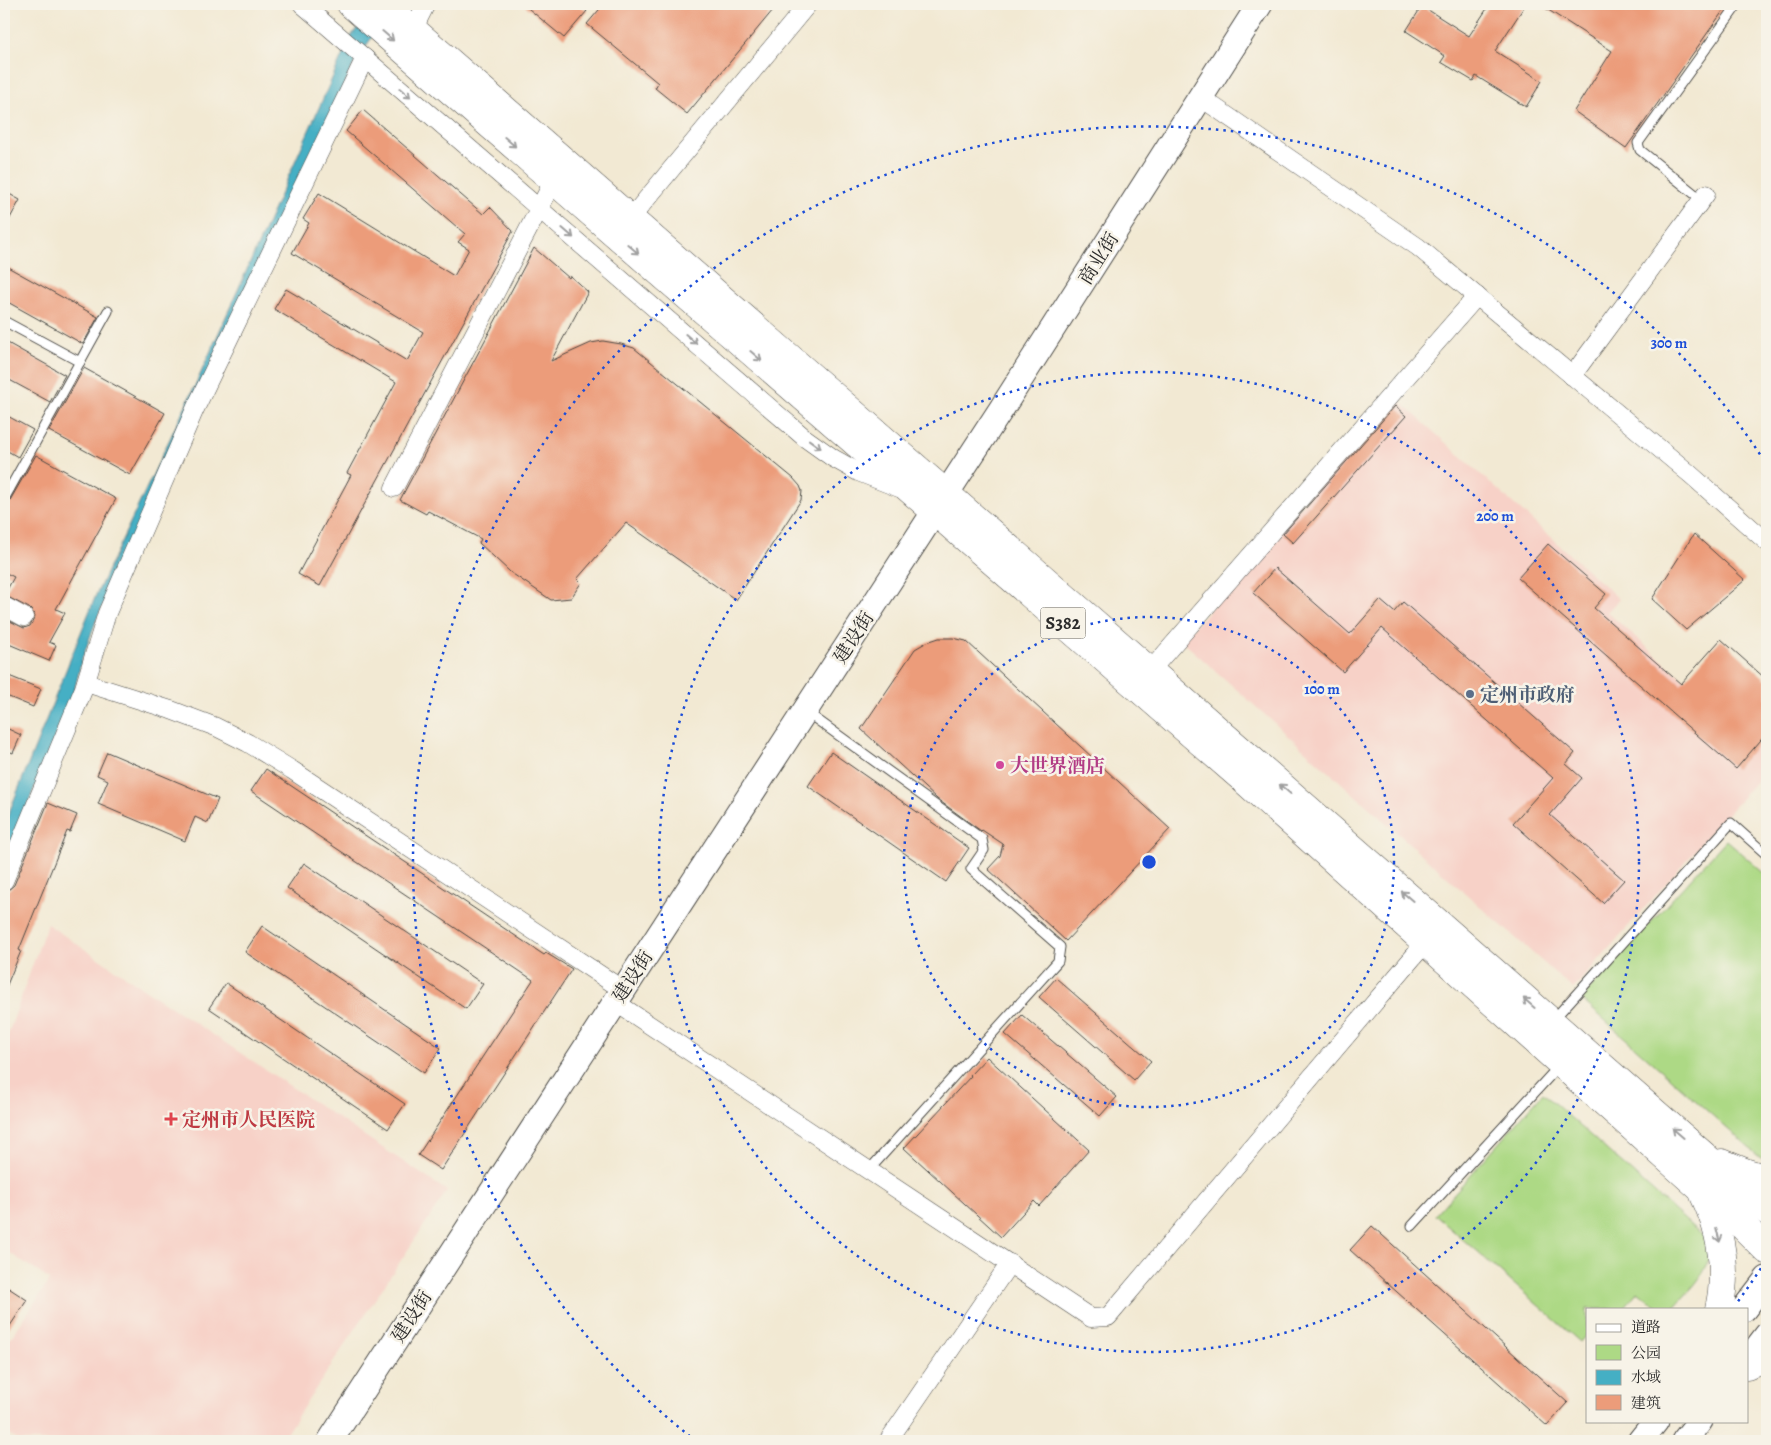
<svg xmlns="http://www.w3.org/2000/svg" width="1771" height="1445" font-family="Alegreya,'Noto Serif SC',serif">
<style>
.built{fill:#f7d1c7}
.green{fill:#add985;stroke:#6c8258}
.water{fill:#45afc4;stroke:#386d78}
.building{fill:#ec9c7a}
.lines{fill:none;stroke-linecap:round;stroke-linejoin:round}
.lane-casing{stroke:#494844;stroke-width:11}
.street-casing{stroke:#494844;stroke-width:19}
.secondary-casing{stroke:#494844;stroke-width:27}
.primary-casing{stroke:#494844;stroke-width:29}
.lane{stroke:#fff;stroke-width:9}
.street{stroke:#fff;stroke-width:18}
.secondary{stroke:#fff;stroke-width:25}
.primary{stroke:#fff;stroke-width:28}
.oneway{stroke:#a0a0a0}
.ring{fill:none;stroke:#1d4ed8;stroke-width:2.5;stroke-dasharray:2.5 5}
.service-dot{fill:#5c6f8a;stroke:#f7f3e8;stroke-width:2}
.hotel-dot{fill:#d1479c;stroke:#f7f3e8;stroke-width:2}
.health-dot{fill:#e0444e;stroke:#f7f3e8;stroke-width:2}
.labels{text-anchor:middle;stroke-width:5;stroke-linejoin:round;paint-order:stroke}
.shield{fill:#f7f3e8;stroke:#686764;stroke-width:1}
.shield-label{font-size:18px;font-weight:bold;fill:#2b2b2b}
.street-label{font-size:19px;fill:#2b2b2b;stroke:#f7f3e8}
.service-label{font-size:19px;font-weight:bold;fill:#4e5e75;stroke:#f7f3e8;text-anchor:start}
.hotel-label{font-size:19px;font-weight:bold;fill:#b23c85;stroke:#f7f3e8;text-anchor:start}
.health-label{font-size:19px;font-weight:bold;fill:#be3a42;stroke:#f7f3e8;text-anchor:start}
.centre{fill:#1d4ed8;stroke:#f7f3e8;stroke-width:2.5}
.ring-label{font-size:15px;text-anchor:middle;font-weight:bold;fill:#1d4ed8;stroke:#f7f3e8;stroke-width:5;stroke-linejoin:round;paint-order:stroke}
</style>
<rect width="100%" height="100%" fill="#f7f3e8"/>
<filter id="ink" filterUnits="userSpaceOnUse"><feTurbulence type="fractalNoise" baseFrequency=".02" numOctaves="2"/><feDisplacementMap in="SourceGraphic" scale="10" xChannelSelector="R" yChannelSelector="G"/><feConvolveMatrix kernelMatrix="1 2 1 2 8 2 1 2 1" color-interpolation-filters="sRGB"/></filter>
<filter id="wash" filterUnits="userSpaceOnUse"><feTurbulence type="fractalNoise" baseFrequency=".0096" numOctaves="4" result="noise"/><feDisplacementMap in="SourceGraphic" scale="20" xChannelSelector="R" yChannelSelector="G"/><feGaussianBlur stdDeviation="1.12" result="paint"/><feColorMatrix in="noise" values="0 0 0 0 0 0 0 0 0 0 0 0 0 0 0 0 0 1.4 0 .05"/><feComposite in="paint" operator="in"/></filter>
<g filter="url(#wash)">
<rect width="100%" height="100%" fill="#f2e9d3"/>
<g class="built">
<polygon points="1396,398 1619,599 1607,612 1767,753 1767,769 1573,989 1182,641"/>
<polygon points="47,924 447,1191 281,1441 19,1441 4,1431 4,1348 50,1280 4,1249 4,1046"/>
</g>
<g class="green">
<polygon points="1726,840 1767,876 1767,1161 1757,1155 1581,999"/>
<path d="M1543,1093L1704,1237C1705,1240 1708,1244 1709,1248C1713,1271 1686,1293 1673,1309H1660L1638,1291L1623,1309H1587V1334L1580,1342L1435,1215Z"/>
</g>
<polygon class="water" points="375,4 395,4 355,62 96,621 82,659 75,688 4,863 4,825 96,595 200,375 342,56 352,35"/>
<g id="blocks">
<g class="building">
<polygon points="523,4 578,4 587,11 564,38"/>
<polygon points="604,4 778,4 687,114 655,88 658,83 587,24"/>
<polygon points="1490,4 1526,4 1495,51 1542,81 1526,107 1476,76 1473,81 1441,62 1445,56 1406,31 1422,6 1469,36"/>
<polygon points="1539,4 1728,4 1626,148 1574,111 1612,51"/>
<polygon points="363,110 483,214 490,207 513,231 320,586 298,574 351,475 347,473 396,382 274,309 286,289 407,361 423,332 292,253 309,223 303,219 319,193 454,276 469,249 458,242 465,234 346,131"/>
<polygon points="4,191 20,200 4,229"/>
<polygon points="534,248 569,278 570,276 588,292 551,361 591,343 603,341 621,344 634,348 793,478 800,486 802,491 801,500 736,600 626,523 577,579 581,583 571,598 551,600 510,572 479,543 481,539 428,511 426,514 400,500"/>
<polygon points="4,265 98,317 83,344 4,300"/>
<polygon points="4,341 65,375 50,402 4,377"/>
<polygon points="84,368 165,413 130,475 49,431"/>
<polygon points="1395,406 1406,416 1293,543 1283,534"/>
<polygon points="4,414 33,430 18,457 4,449"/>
<polygon points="36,455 116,499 56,609 65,613 49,642 56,645 49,661 4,642 4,618 24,628 30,626 35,617 33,612 29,608 4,595 14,577 4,572 4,505 9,502"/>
<polygon points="1694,534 1745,580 1686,630 1652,599"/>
<polygon points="1548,544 1606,594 1594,608 1681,684 1721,639 1767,680 1767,733 1736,769 1518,578"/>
<polygon points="1275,568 1350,634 1380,600 1394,612 1403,602 1575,753 1566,764 1582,778 1550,815 1624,880 1603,903 1513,823 1553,778 1382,628 1343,672 1253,593"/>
<polygon points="939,638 953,638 966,641 1170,829 1066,941 988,869 1000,856 1003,844 982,830 981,831 937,799 861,729 915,649 927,642"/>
<polygon points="4,674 41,689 33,707 4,695"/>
<polygon points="4,727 21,735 13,753 4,749"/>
<polygon points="107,752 218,799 208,823 195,817 185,841 98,804 108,780 97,775"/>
<polygon points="831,752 969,848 946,882 808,786"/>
<polygon points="266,769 544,955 546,953 572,969 441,1170 418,1155 533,980 251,791"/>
<polygon points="48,803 77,815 70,832 67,831 19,950 21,951 4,992 4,899 7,891 14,885"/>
<polygon points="304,863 483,984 466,1009 287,888"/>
<polygon points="262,926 441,1048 424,1073 245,952"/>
<polygon points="1056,978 1151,1061 1134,1080 1039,997"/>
<polygon points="226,983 405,1104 388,1129 209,1008"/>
<polygon points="1022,1015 1117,1097 1100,1116 1005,1034"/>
<polygon points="987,1057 1089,1150 1039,1206 1034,1201 1001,1237 904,1148 971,1076 970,1075"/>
<polygon points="1372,1226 1568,1403 1547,1426 1350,1250"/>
<polygon points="4,1285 27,1300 4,1335"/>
</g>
</g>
</g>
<g filter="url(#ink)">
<use href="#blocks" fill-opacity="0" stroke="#494844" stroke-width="1"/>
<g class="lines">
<defs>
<g id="lane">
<polyline points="1702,200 1640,150 1638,143 1738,4"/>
<polyline points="4,321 80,362"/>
<polyline points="4,499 108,311"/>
<polyline points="805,711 982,839 984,850 971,869 1060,947 1058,961 869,1170"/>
<polyline points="1553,1020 1731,823 1767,855"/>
<polyline points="1412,1226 1559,1066"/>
</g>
<g id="street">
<polyline points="302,4 805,438 833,458 858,472 899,488"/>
<polyline points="413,30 426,4"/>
<polyline points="1200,97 1418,247 1690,474 1767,542"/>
<polyline points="630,219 808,4"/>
<polyline points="1572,376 1706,194"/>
<polyline points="394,488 554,180"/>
<polyline points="4,606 24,617"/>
<polyline points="1150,671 1477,296"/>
<polyline points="86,683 171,710 216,727 248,743 292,770 623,990"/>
<polyline points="4,881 84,688 107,613 195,409 365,58"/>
<polyline points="615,1002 1091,1318 1108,1317 1426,942"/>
<polyline points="888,1441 1010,1263"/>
</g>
<g id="secondary">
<polyline points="1744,1309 1767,1279"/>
<polyline points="1747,1361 1767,1335"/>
<polyline points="330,1441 1002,408 1260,4"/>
<polyline points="1640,1441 1656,1421"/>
<polyline points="1684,1441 1700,1421"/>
</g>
<g id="primary">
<polyline points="351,4 1241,777 1744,1227 1767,1250"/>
<polyline points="383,4 1254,762 1767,1211"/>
<polyline points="1722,1163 1747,1173 1767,1179"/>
<path d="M1704,1195C1721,1231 1728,1270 1719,1309"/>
<polyline points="1747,1366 1767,1355"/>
</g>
</defs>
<use href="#lane" class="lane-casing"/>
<use href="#street" class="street-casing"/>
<use href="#secondary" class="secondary-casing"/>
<use href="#primary" class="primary-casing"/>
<use href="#lane" class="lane"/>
<use href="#street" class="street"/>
<use href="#secondary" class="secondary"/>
<use href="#primary" class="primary"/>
</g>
<defs><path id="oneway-shaft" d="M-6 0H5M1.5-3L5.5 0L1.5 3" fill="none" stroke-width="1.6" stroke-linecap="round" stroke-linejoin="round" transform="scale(1.25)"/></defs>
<g class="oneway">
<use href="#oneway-shaft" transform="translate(388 36) rotate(41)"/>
<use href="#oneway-shaft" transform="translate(405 93) rotate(41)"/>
<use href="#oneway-shaft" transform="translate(510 142) rotate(41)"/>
<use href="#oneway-shaft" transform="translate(568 233) rotate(41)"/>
<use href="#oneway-shaft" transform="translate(633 249) rotate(41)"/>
<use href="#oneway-shaft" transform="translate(691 339) rotate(41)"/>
<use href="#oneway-shaft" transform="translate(756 356) rotate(41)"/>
<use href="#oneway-shaft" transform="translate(815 444) rotate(36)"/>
<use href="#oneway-shaft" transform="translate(1285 789) rotate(-139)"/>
<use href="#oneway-shaft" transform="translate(1407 896) rotate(-139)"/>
<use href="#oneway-shaft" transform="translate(1529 1003) rotate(-139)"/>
<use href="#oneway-shaft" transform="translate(1678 1133) rotate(-139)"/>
<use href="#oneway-shaft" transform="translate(1718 1235) rotate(76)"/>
</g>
</g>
<g class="ring">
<circle cx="1149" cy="862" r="245"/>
<circle cx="1149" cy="862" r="490"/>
<path d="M1765 1262A735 735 0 0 1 1736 1304M696 1441A735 735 0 1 1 1765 462"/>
</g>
<circle class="service-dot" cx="1470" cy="694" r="5"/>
<circle class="hotel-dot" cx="1000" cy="765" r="5"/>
<path class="health-dot" d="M168.5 1111.5h5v5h5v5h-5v5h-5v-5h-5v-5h5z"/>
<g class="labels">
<rect class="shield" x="1040.5" y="607.5" width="45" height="31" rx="4"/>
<g class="shield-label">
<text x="1063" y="629">S382</text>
</g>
<g class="street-label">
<text transform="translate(1098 258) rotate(-58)" y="7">商业街</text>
<text transform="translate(853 637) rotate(-57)" y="7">建设街</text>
<text transform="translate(632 976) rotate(-57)" y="7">建设街</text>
<text transform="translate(411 1316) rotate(-57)" y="7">建设街</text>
</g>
<g class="service-label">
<text x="1480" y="701">定州市政府</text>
</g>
<g class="hotel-label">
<text x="1010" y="772">大世界酒店</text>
</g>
<g class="health-label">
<text x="182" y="1126">定州市人民医院</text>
</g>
</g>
<circle cx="1149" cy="862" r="8" class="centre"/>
<g class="ring-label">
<text x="1669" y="348">300 m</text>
<text x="1495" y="521">200 m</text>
<text x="1322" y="694">100 m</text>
</g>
<rect width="1771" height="1445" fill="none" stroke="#f7f3e8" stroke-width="20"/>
<rect x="1586" y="1308" width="162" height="115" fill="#f7f3e8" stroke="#a5a39c"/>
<rect x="1596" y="1324" width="25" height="8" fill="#ffffff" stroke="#a5a39c"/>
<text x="1631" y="1332" font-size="15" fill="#2b2b2b">道路</text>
<rect x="1596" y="1345" width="25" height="15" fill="#add985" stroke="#a5a39c"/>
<text x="1631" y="1358" font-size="15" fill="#2b2b2b">公园</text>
<rect x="1596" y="1370" width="25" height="15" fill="#45afc4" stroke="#a5a39c"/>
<text x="1631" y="1382" font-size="15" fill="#2b2b2b">水域</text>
<rect x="1596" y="1395" width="25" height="15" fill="#ec9c7a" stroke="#a5a39c"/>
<text x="1631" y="1408" font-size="15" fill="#2b2b2b">建筑</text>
</svg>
